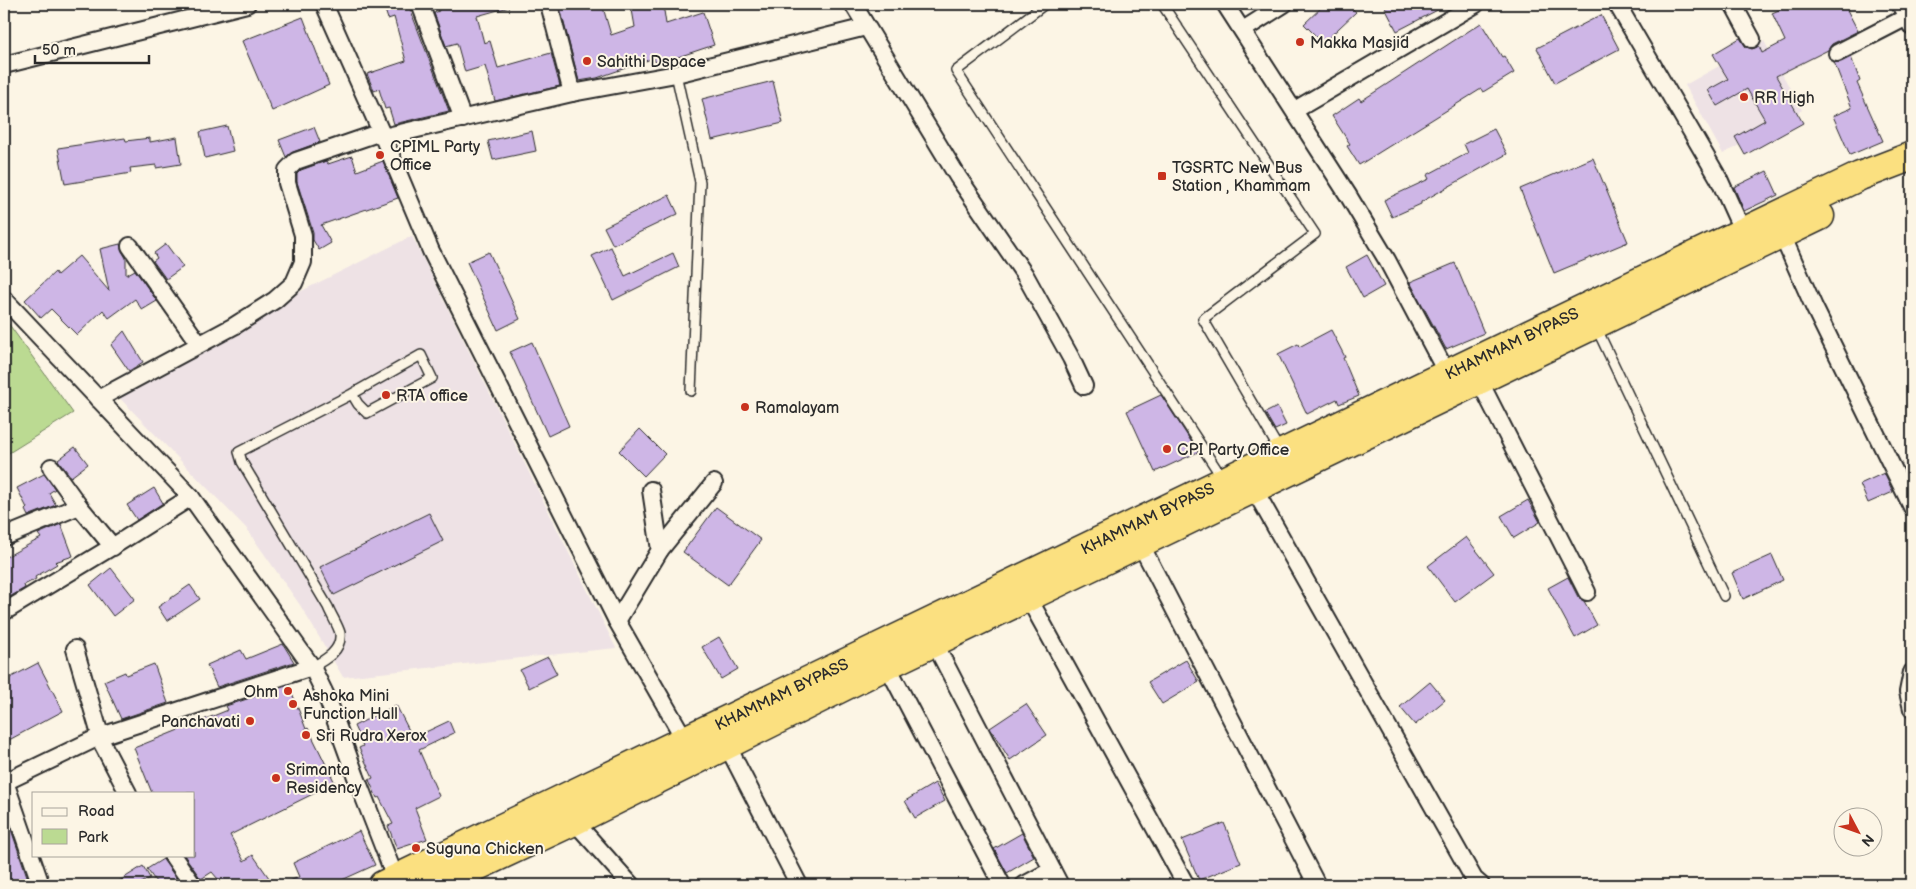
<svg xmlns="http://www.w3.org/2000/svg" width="1916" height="889" font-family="'Balsamiq Sans',sans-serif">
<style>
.built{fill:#eee2e5}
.green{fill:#bbda92;stroke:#73825e}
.building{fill:#ceb6e6;stroke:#2b2b2b}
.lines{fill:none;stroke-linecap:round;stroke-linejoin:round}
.service-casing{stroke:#2b2b2b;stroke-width:12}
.minor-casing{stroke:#2b2b2b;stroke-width:20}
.trunk-casing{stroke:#2b2b2b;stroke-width:31}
.service{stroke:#fcf5e5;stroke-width:9}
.minor{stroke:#fcf5e5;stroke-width:16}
.trunk{stroke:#fbe080;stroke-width:28}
.poi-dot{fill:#c8321e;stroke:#fcf5e5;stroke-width:2}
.labels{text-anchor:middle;stroke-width:4;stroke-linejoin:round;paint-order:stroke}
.poi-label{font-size:16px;fill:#2b2b2b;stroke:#fcf5e5;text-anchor:start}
.street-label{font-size:16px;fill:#2b2b2b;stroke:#fcf5e5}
</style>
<rect width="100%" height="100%" fill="#fcf5e5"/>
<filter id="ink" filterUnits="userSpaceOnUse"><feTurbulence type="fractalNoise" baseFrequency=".02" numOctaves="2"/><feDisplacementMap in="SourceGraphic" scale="10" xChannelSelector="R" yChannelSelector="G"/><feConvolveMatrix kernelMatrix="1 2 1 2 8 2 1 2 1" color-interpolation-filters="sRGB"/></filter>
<g filter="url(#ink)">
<g class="built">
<polygon points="1764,41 1802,110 1723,154 1685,85"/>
<polygon points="412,236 616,648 343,677 300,605 246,528 109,387"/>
</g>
<polygon class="green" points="8,323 73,413 4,456 4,327"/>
<g class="building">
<polygon points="383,4 408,4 449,111 394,124 389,108 385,109 379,89 374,91 367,74 406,61 394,17 388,19"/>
<polygon points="438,4 509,4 509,7 477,16 484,43 490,41 498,68 551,53 560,86 495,101 485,66 465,72 457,43 446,46 434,13 439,11"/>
<polygon points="559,4 602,4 611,35 635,27 631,4 663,4 666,24 703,12 714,45 675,58 655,62 654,58 597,78 579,81"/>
<polygon points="1325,4 1348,4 1356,12 1323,43 1304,24"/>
<polygon points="1392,4 1449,4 1397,31 1385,8"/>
<polygon points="1792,4 1844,4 1858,31 1832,44 1828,50 1776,76 1803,123 1745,155 1735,137 1765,120 1747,89 1717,106 1708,90 1728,79 1713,54 1740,38 1746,47 1752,49 1759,46 1762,53 1785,41 1772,13"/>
<polygon points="1601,15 1619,49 1555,83 1537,48"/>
<polygon points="303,17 329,85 272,111 242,41"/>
<polygon points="1481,23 1502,57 1504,56 1514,73 1483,92 1481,89 1359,165 1347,146 1350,144 1332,116 1359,98 1361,101"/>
<polygon points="1851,57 1860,81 1857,83 1883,141 1850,155 1833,116 1852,108 1834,62 1841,62"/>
<polygon points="773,81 783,123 712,140 702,99"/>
<polygon points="227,126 233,151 205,158 200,132"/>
<polygon points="314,127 320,142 293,152 286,157 279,140"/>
<polygon points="1494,129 1507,154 1421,202 1421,204 1392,217 1384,200 1429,179 1427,175 1468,153 1464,144"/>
<polygon points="532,131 536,151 493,160 488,141"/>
<polygon points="177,137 181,164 156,168 156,165 130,168 131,173 65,184 58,148 125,138 126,141 150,138 150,142"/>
<polygon points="352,156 357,171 383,161 398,198 321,225 331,243 319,250 313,240 313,232 297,182 297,174 301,170 326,161 328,164"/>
<polygon points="1593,158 1628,242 1554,273 1520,189"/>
<polygon points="1767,171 1778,195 1744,211 1734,187"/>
<polygon points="669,195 678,214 613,245 604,227"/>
<polygon points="120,244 122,251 126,258 126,275 135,270 157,301 142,310 135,299 109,318 103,310 77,335 51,309 41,318 25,300 55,272 57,275 79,256 109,291 100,249"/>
<polygon points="166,244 183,267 166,279 153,261 157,258 154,253"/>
<polygon points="611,247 625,276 673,253 679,267 613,300 592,256"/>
<polygon points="489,252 520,319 498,330 467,262"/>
<polygon points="1367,255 1384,286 1363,298 1346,267"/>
<polygon points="1455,263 1484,333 1446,349 1410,282"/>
<polygon points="1331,330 1345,357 1343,358 1359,396 1339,404 1337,399 1307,414 1278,354 1298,344 1299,347"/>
<polygon points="124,331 143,362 129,371 111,345"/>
<polygon points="532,342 569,426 548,436 510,352"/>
<polygon points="1161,395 1198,452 1155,472 1127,411"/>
<polygon points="1277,407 1286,425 1275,430 1265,413"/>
<polygon points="640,429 665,454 644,476 619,451"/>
<polygon points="75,447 88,464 71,477 58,460"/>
<polygon points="1884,473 1893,492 1868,503 1860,484"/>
<polygon points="44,474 55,489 49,493 56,505 28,516 25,510 27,508 17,488"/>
<polygon points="154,488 163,503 137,520 127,505"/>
<polygon points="1528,500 1540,522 1514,538 1501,516"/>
<polygon points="716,507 761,540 728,585 683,552"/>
<polygon points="429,513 443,541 334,595 320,567"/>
<polygon points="61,524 73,556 55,562 57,564 35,577 36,579 24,585 25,588 6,599 4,596 4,558 41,538 38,534"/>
<polygon points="1466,537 1494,573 1455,602 1428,566"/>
<polygon points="1772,555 1783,580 1743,599 1732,573"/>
<polygon points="111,568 135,599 113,616 90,585"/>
<polygon points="1568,577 1578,597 1584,601 1597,625 1575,638 1548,588"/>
<polygon points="190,585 200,599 167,621 158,607"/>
<polygon points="719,637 738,669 721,679 702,647"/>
<polygon points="283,644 294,662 217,687 207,665 241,650 246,659"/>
<polygon points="548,657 557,674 529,688 520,670"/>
<polygon points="1186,660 1199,682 1162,704 1148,682"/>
<polygon points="38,663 63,711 9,740 4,729 4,681"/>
<polygon points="154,664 168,703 121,719 104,681 125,672 126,675"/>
<polygon points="1430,682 1445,700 1415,725 1400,707"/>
<polygon points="289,685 306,729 308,728 335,783 230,835 244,861 253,855 274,885 223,885 212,872 201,879 184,855 194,855 194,793 152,793 134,748 228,710 226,706"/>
<polygon points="1026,704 1047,735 1010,760 990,728"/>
<polygon points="396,705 413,738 449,721 454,733 419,750 439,796 415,808 427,839 397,849 388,826 393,824 379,797 377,798 369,780 373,778 359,748 363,746 354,726"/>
<polygon points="935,783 945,801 915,818 905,801"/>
<polygon points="4,809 30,885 4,885"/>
<polygon points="1224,823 1241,863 1199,880 1182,840"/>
<polygon points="359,831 375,865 331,885 280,885 299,877 293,863"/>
<polygon points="1022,833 1034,857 1007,873 994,849"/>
<polygon points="163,859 164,861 181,885 158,885 147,869"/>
<polygon points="143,866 150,878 138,885 113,885"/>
</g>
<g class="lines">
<defs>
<g id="service">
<polyline points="1045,4 956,71 1223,479"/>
<polyline points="1162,4 1315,234 1203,319 1280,451"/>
<polyline points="676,74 700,182 691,391"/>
<polyline points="1596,327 1724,596"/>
<path d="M312,667C325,660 342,651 340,633C338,625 331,615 328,607L242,462L239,452L352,394L421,355L432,378L367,413L358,404L352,394"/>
</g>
<g id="minor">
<polyline points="324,4 381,132 431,251 617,621 685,740"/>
<polyline points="420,4 463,119"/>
<polyline points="549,4 572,93"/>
<polyline points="853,4 958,177 1025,275 1071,358 1084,386"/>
<polyline points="1225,4 1348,195 1387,260 1451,381"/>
<polyline points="1617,4 1719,179 1743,232"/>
<polyline points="1733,4 1752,39"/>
<polyline points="1900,4 1912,27"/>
<polyline points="1243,30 1284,4"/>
<polyline points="1837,53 1907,17"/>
<polyline points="4,65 247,4"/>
<polyline points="1295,110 1476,4"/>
<polyline points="383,137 572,93 676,74 866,27"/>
<polyline points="1782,235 1814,307 1912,507"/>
<polyline points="130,246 199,344"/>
<polyline points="4,299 191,497 312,667 328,700 356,777 398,885"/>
<polyline points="1479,380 1587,592"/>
<polyline points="98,399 234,326 275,300 294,283 303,262 303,235 287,183 287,170 296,161 381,132"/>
<polyline points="51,467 79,506 113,547"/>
<polyline points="1254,489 1474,879 1481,885"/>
<polyline points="651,490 660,550"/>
<polyline points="4,537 79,506"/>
<polyline points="1140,543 1317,885"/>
<polyline points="1028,597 1186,885"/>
<polyline points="4,612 120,542 191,497"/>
<polyline points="617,621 660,550 714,483"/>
<polyline points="934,642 1060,885"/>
<polyline points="75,649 103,745 128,793"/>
<polyline points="887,665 1002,885"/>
<polyline points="1912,672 1908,692 1912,709"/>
<polyline points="727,745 799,885"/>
<polyline points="4,779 41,885"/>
<polyline points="5,782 101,736 312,667"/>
<polyline points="574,821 631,885"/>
<polyline points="172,855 193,885"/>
<polyline points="1024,885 1052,870"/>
</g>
<g id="trunk">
<path id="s1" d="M383,885L1743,232L1860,176L1912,156"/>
<polyline points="437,885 574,821 895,661 1820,216"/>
</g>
</defs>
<use href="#service" class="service-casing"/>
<use href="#minor" class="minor-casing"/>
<use href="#trunk" class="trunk-casing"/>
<use href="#service" class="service"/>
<use href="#minor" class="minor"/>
<use href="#trunk" class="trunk"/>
</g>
</g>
<g class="poi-dot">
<circle cx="1300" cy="42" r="5"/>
<circle cx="587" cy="61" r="5"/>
<circle cx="1744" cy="97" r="5"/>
<circle cx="380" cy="155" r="5"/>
<rect x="1157" y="171" width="10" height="10" rx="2.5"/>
<circle cx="386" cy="395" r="5"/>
<circle cx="745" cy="407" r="5"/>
<circle cx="1167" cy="449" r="5"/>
<circle cx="288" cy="691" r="5"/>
<circle cx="293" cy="704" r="5"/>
<circle cx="250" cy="721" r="5"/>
<circle cx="306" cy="735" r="5"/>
<circle cx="276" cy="778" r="5"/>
<circle cx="416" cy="848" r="5"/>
</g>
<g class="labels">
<g class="poi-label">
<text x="1310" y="48">Makka Masjid</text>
<text x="597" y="67">Sahithi Dspace</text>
<text x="1754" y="103">RR High</text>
<text x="390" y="152">CPIML Party<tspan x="390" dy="18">Office</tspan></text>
<text x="1172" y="173">TGSRTC New Bus<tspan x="1172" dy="18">Station , Khammam</tspan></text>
<text x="396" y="401">RTA office</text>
<text x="755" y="413">Ramalayam</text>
<text x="1177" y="455">CPI Party Office</text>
<text x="278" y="697" text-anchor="end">Ohm</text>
<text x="303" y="701">Ashoka Mini<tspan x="303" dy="18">Function Hall</tspan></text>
<text x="240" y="727" text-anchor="end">Panchavati</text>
<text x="316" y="741">Sri Rudra Xerox</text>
<text x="286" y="775">Srimanta<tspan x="286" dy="18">Residency</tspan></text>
<text x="426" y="854">Suguna Chicken</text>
</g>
<g class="street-label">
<text dy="6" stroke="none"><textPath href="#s1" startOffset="1252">KHAMMAM BYPASS</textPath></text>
<text dy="6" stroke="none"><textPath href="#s1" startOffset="848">KHAMMAM BYPASS</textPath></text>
<text dy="6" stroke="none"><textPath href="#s1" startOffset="442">KHAMMAM BYPASS</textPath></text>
</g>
</g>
<rect width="1916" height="889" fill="none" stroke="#fcf5e5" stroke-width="20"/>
<rect x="10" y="10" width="1896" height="869" fill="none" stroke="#2b2b2b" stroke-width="2" filter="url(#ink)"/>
<rect x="32" y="792" width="162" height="65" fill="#fcf5e5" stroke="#a8a49b"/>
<rect x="42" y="808" width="25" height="8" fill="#fcf5e5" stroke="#a8a49b"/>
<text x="78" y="816" font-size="15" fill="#2b2b2b">Road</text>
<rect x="42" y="829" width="25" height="15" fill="#bbda92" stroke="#a8a49b"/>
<text x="78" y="842" font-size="15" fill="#2b2b2b">Park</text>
<g transform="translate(1858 832) rotate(131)"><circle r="24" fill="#fcf5e5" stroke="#a8a49b"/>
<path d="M0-4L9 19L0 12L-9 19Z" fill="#c8321e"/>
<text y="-8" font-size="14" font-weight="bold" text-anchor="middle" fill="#2b2b2b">N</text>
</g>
<path d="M35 55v8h114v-8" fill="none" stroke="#2b2b2b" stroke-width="2.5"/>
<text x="42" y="55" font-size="15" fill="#2b2b2b" stroke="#fcf5e5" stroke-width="4" paint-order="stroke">50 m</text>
</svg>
